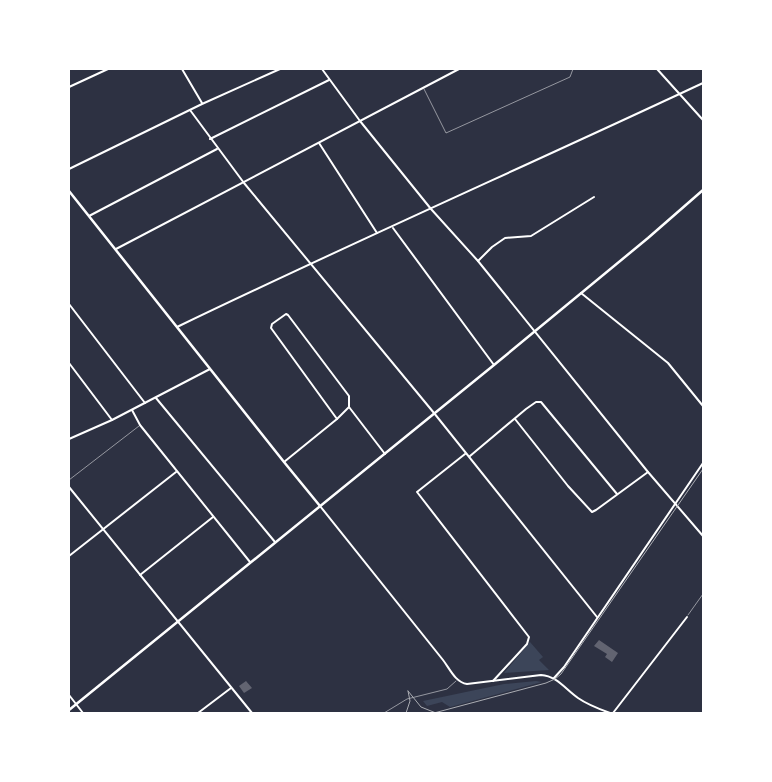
<svg xmlns="http://www.w3.org/2000/svg" width="772" height="782" font-family="'Nunito Sans',sans-serif">
<style>
.green{fill:#3c4559}
.building{fill:#626471}
.lines{fill:none;stroke-linecap:round;stroke-linejoin:round}
.service{stroke:#fff;stroke-width:0.5}
.minor{stroke:#fff;stroke-width:2}
.tertiary{stroke:#fff;stroke-width:2}
.secondary{stroke:#fff;stroke-width:2.5}
.tram{stroke:#abadb3;stroke-width:1}
</style>
<rect width="100%" height="100%" fill="#2d3142"/>
<g class="green">
<polygon points="530,642 543,657 539,660 549,670 504,673"/>
<polygon points="536,681 542,682 450,707 442,702 427,706 423,701 504,684"/>
</g>
<g class="building">
<polygon points="599,640 618,653 612,662 605,657 607,654 594,646"/>
<polygon points="246,681 252,688 244,693 239,686"/>
</g>
<g class="lines">
<g class="service">
<polyline points="424,89 446,133 570,77 573,69"/>
<polyline points="69,480 139,426"/>
<polyline points="688,615 703,594"/>
<polyline points="384,713 407,699 447,689 456,681"/>
</g>
<g class="minor">
<polyline points="182,69 202,103"/>
<polyline points="322,69 360,121 431,209 478,261 648,472 703,536"/>
<polyline points="657,69 703,120"/>
<polyline points="69,87 108,69"/>
<polyline points="190,110 244,183 434,413 597,617"/>
<polyline points="210,139 329,80"/>
<polyline points="319,143 377,233"/>
<polyline points="69,169 202,104 280,69"/>
<polyline points="89,216 217,149"/>
<polyline points="393,228 494,365"/>
<polyline points="116,249 459,69"/>
<polyline points="478,261 492,247 505,238 531,236 594,197"/>
<polyline points="581,293 668,363 703,406"/>
<polyline points="69,304 145,403"/>
<path d="M177,327C351,243 528,165 703,83"/>
<polyline points="69,363 112,420"/>
<polyline points="156,398 275,542"/>
<polyline points="132,410 140,425 250,562"/>
<polyline points="337,419 349,407"/>
<polyline points="515,419 568,486 592,512 596,510 648,472"/>
<polyline points="465,454 417,492 529,637 527,644 493,681"/>
<polyline points="470,456 526,409 536,402 541,402 617,494"/>
<polyline points="284,462 337,419 271,328 272,324 286,314 288,315 349,396 349,407 385,454"/>
<polyline points="69,556 176,472"/>
<polyline points="140,575 213,517"/>
<polyline points="69,695 76,704"/>
<polyline points="198,713 231,688"/>
<polyline points="613,713 687,617"/>
</g>
<g class="tertiary">
<polyline points="69,439 112,420 210,369"/>
<polyline points="69,487 252,713"/>
<path d="M320,506L443,660C450,669 455,682 467,684L541,675C557,676 565,689 578,698C588,705 599,709 610,713"/>
<polyline points="554,678 564,667 703,463"/>
<polyline points="76,704 83,713"/>
</g>
<g class="secondary">
<polyline points="69,191 284,462 320,506"/>
<polyline points="69,710 494,365 648,238 703,190"/>
</g>
<g class="tram">
<polyline points="408,691 421,707 436,713"/>
<polyline points="406,713 410,701 408,691"/>
<polyline points="434,713 546,683 555,679 561,674 703,469"/>
</g>
</g>
<rect width="772" height="782" fill="none" stroke="#ffffff" stroke-width="140"/>
</svg>
